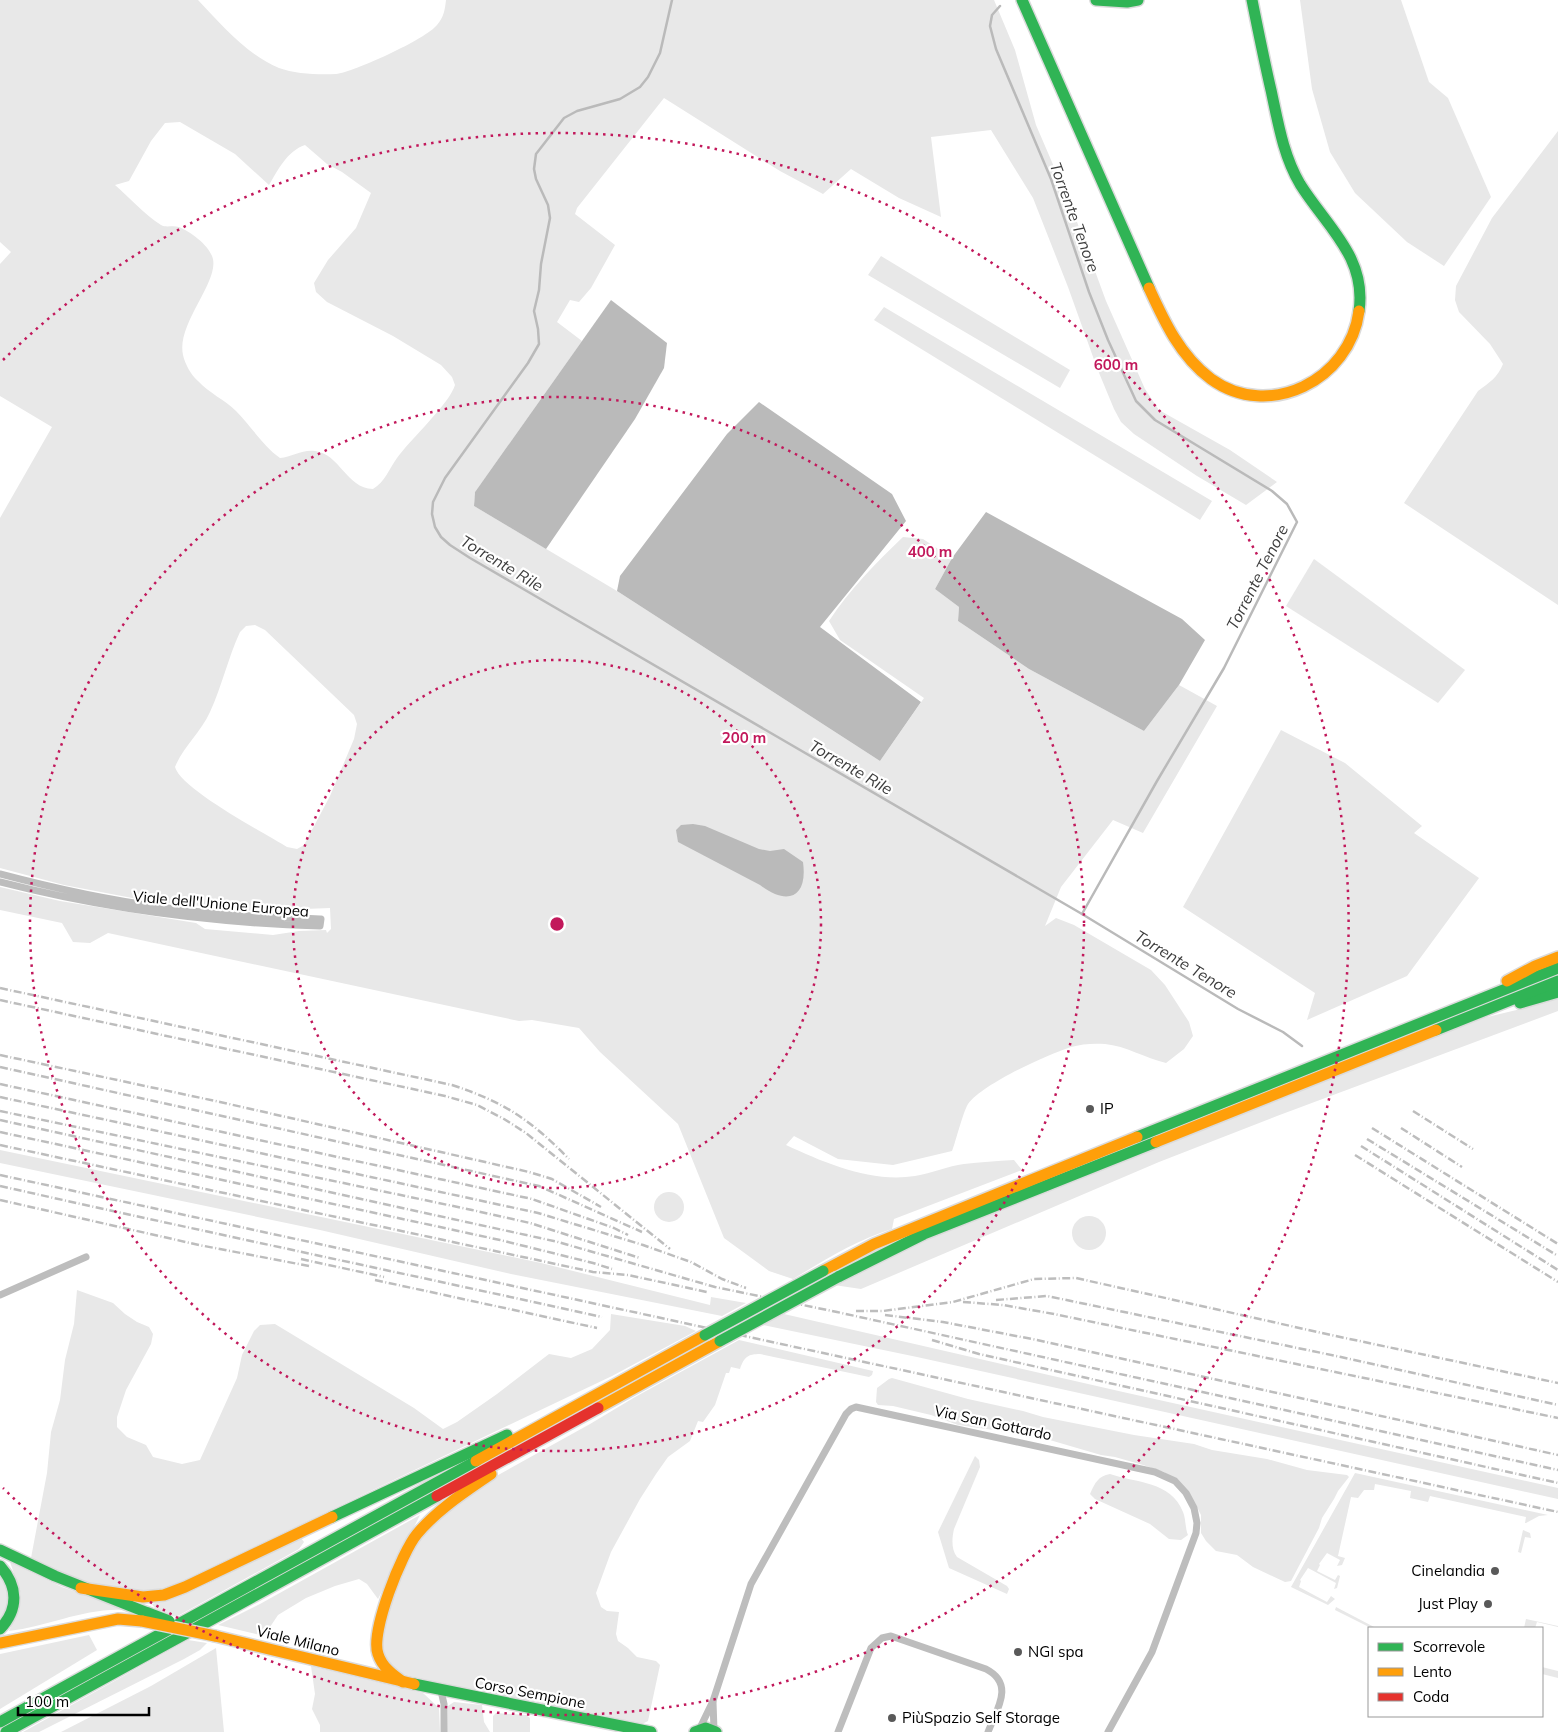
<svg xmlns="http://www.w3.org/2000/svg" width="1558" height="1732" font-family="Mulish,sans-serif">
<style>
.green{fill:#e8e8e8;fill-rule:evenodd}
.water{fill:#bababa}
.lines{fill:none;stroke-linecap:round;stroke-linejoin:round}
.stream{stroke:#bababa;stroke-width:2.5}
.fast-casing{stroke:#dbdbdb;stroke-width:14}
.slow-casing{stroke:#dbdbdb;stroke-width:14}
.jam-casing{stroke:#dbdbdb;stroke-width:14}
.street{stroke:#bdbdbd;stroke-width:7}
.fast{stroke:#30b455;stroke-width:11}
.slow{stroke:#ff9f0a;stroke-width:11}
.jam{stroke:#e5322d;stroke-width:11}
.rail{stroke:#bdbdbd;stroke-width:2.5;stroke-dasharray:8 2.5 1 2.5;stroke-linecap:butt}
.fast-bridge-casing{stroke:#dbdbdb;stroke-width:14;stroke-linecap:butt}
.slow-bridge-casing{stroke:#dbdbdb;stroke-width:14;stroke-linecap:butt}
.fast-bridge{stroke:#30b455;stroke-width:11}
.slow-bridge{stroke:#ff9f0a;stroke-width:11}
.ring{fill:none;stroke:#c2185b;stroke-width:2.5;stroke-dasharray:2.5 5}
.poi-dot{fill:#595959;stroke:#fff;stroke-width:2}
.labels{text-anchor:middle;stroke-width:4.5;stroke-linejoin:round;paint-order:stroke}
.street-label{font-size:15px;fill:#000;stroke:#fff}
.poi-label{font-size:15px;fill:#000;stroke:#fff;text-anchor:start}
.water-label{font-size:16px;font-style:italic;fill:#3d3d3d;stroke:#fff}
.centre{fill:#c2185b;stroke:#fff;stroke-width:2.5}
.ring-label{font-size:15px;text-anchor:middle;font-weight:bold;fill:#c2185b;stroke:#fff;stroke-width:4.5;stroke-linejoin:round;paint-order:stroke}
</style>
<rect width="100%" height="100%" fill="#fff"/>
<g class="green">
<path d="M0,0H198C222,25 246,54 279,68C295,74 319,75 336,74C354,72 426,39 437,25C444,17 445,9 446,0H994L1015,50L1036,125L1073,211L1106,301L1145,389L1159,410L1230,450L1277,482L1246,505L1197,476L1134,434L1121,422L1114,409L1097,368L1068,287L1033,198L991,130L931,137L941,217L899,198L851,169L823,194L780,171L664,98L577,208L575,214L615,245L591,288L579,302L570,300L557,322L582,341L475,492L474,506L617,591L880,761L924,698L840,640L829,621C850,589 876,563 903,537L923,539L952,558L935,589L959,607L958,621L1029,669L1144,731L1179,685L1217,706L1143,833L1113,820L1061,887L1045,926L1056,918L1074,925L1151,970L1165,985L1178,1005L1189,1022L1193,1036L1184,1049L1166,1063C1145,1058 1126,1046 1105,1044C1094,1043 1081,1044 1071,1047C1046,1055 983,1084 968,1104C963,1112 956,1141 952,1151L893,1165L838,1159L794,1136L786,1145C825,1163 871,1183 915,1176C932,1173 948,1166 964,1164C980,1162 997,1161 1014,1160L1022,1170L894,1219L892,1229C856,1240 825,1260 793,1279L769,1271L724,1238L678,1124L600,1052L579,1028L532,1020L519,1021L108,933L90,943L73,942L62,923L0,910V887L60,901L196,923L205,929L273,935L299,931L326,930L327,933L331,929L330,908L254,911L148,901L64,885L0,868V518L52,427L0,396V264L11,252L0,242ZM180,122L235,154L269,185C278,170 287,151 305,145L327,164L342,172L371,193L356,228L328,260L314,283L316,292L327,302L393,336L441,365L452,377L455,385C450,403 410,440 397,458C389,469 385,482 373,489C346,488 340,454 315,451C303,449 292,457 280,458C263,446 251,426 236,411C225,400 209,393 198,381C191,375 185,364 183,355C176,323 222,279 212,256C207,244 191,232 179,227C173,225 166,228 161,225C144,214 130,198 115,185L129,181L151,141L165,123ZM255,625L265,630L354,715L357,724L354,739L330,796L304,845L297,849L287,847C264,833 181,789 175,767C183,747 201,732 210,712C222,686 228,658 240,632L246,626Z"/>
<polygon points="1300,0 1401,0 1429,82 1448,98 1491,197 1444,266 1407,242 1355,193 1330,152 1312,89"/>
<path d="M1558,131V605L1404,503L1478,391C1489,383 1498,377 1503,364L1490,344L1459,312L1455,300L1456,286L1492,218Z"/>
<polygon points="881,256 1070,370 1060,388 868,275"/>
<polygon points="884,307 1212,501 1200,520 874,320"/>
<polygon points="1314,559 1465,670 1438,703 1286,606"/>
<polygon points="1281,730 1345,763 1422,826 1414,833 1479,878 1407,976 1307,1020 1315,993 1183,907"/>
<polygon points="1558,997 1558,1011 1277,1116 1159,1162 861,1289 834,1285 917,1244 948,1230 1441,1034 1483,1018 1533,1006"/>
<polygon points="0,1150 541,1263 710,1305 711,1297 746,1303 722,1316 511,1274 320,1230 0,1163"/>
<circle cx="669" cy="1207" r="15"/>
<circle cx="1089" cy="1233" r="17"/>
<path d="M77,1290L113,1303L125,1314L137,1322L149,1327L153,1334L151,1344L126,1390L117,1417V1427L127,1437L146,1445L153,1457L182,1464L200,1460L237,1378L242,1355L254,1331L260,1325L275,1324L414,1408L443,1429L457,1422L497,1394L549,1354L571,1358L592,1349L610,1330L611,1314L685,1326L696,1331L612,1376L163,1590C142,1592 121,1592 100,1587C76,1583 53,1569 31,1558L47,1473L51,1432L60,1400L65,1360L74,1324Z"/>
<polygon points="784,1314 1123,1392 1558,1488 1558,1499 917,1357 763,1325"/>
<path d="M739,1340L873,1371L872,1375L869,1377L760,1354C748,1354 744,1357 740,1369L731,1367L729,1373H726L715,1405L703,1422L698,1421L690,1441L668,1457L656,1474L640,1499L611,1552L596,1593L601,1607L607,1611L619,1612L616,1634L618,1641L628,1648L637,1657L656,1661L660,1665L648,1721L642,1724H636L429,1681L399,1673L386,1662L379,1643L404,1564L413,1545L434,1520L491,1479L590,1424L635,1397Z"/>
<polygon points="892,1378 968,1399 1023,1411 1043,1417 1134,1435 1194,1444 1212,1450 1267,1459 1307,1470 1347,1475 1349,1477 1338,1491 1334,1499 1322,1518 1319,1528 1291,1581 1285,1582 1253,1567 1237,1555 1216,1551 1206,1541 1201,1533 1201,1515 1195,1503 1164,1472 1143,1465 1115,1457 1101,1455 1036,1436 958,1425 931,1415 893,1406 878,1405 876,1402 877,1388 889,1379"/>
<path d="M975,1456L979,1460L980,1467L954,1529C952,1538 951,1549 957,1557L1007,1586L1009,1589L1007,1594L949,1568L938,1532Z"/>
<polygon points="1355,1473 1548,1515 1539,1516 1526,1523 1525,1523 1526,1517 1430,1496 1428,1502 1410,1498 1411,1491 1375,1484 1374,1490 1364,1490 1358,1498 1351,1497 1338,1556 1345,1558 1342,1565 1337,1566 1340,1560 1327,1553 1319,1564 1320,1565 1317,1571 1335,1580 1338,1575 1340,1576 1337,1588 1334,1589 1336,1583 1308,1568 1300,1580 1301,1581 1299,1587 1327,1602 1331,1596 1335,1599 1328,1605 1291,1587"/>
<path d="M1110,1474C1136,1483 1171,1481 1183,1512C1186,1519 1185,1528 1188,1535L1181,1540L1169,1539L1150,1524L1095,1499L1090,1494C1095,1483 1098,1476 1110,1474Z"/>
<polygon points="420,1515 378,1599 367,1584 359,1579 335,1586 306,1598 278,1615 264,1636 218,1625 260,1604"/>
<polygon points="1523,1530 1530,1533 1531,1538 1525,1537 1521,1553 1518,1552"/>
<polygon points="301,1538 304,1542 299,1549 176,1617 157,1611 152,1604 197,1589"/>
<path d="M10,1562L62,1587L121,1607L123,1610C84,1608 47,1627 9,1631L20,1605L21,1594Z"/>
<path d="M0,1570C9,1588 16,1607 0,1623Z"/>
<polygon points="1336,1607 1376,1628 1371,1628 1335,1610"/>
<polygon points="1526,1619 1558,1626 1558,1627 1537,1622 1535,1628 1524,1628"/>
<polygon points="89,1635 97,1650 0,1709 0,1654"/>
<polygon points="188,1640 207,1643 200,1650 184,1659 39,1732 23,1732"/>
<polygon points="216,1648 224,1732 61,1732 151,1686"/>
<polygon points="311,1666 423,1693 439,1708 440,1732 320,1732 320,1725 312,1709 315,1694"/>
<polygon points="1542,1667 1558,1671 1558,1678 1542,1674"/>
<polygon points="454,1702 482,1705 484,1722 490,1732 447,1732 448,1706"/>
<polygon points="496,1713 526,1715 530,1718 530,1732 493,1732 493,1716"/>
</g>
<g class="water">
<polygon points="611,300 667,343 664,368 635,419 546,549 474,506 475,492"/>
<polygon points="759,402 892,494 906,521 820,627 921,702 880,761 617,591 620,576 727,434"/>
<polygon points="986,512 1182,619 1205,640 1179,685 1144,731 1029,669 958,621 959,607 935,589 952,558"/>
<path d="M693,824L705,826L759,849L770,851L784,849L803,862C808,898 787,906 760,885L678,842L676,830L681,825Z"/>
</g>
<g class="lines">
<g class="stream">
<polyline points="672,0 660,53 648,77 640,87 620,99 577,111 564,118 536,154 534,169 536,179 548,205 550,218 541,264 539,290 534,311 538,329 539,344 528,363 445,478 433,502 432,514 435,527 441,537 450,545 470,558 1082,914 1238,1009 1283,1032 1302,1046"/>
<polyline points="1000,6 992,15 990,26 996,49 1051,179 1089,292 1108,340 1136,401 1155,420 1272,491 1287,504 1297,522 1224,668 1157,781 1082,914"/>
</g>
<defs>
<g id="fast">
<polyline points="1022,0 1149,288"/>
<polyline points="1096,0 1127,2 1138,0"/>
<path d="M1252,0C1258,30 1264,60 1271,90C1278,122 1283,155 1300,184C1326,226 1367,257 1359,311"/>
<polyline points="1520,1003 1558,992"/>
<polyline points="1436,1030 1558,981"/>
<polyline points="1137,1137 1558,968"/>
<polyline points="838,1277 924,1234 1156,1142"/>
<polyline points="332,1517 507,1435"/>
<polyline points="0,1550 55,1576 148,1613"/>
<path d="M0,1566C18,1586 19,1609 0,1629"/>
<polyline points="414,1684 651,1732"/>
<polyline points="0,1722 476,1461"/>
<polyline points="6,1732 437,1496"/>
<polyline points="695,1732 706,1728 716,1732"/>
</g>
<g id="slow">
<path d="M1149,288C1164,321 1180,356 1211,379C1269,421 1350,380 1359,311"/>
<polyline points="1507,981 1535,966 1558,957"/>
<polyline points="1156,1142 1436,1030"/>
<polyline points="823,1271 874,1244 1137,1137"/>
<polyline points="598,1408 720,1341"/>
<polyline points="476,1461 705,1335"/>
<polyline points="81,1588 143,1597 164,1595 185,1587 332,1517"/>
<polyline points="215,1636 414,1684"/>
<polyline points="0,1643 118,1619 142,1621"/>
<path d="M403,1682C393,1675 382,1667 378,1654C370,1632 402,1552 417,1534C438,1509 465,1492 491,1474"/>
</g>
<polyline id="jam" points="437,1496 598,1408"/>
</defs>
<use href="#fast" class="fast-casing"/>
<use href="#slow" class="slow-casing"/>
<use href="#jam" class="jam-casing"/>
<g class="street">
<path d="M0,874C53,888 107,900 161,907C214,915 268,917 321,919L320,926C211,923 105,909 0,882"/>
<polyline points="0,1295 86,1257"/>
<polyline points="441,1691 444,1704 444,1732"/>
<polyline points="713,1702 714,1730"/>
<polyline points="699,1730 713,1701 751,1584 846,1414 851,1409 856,1407 1155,1472 1175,1481 1186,1493 1194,1508 1197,1523 1196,1533 1152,1652 1108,1732"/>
<path d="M838,1732L871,1648L882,1638L891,1636L986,1669C1015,1684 997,1709 988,1732"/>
</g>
<use href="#fast" class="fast"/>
<use href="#slow" class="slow"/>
<use href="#jam" class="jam"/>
<g class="rail">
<path d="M0,988L452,1085C504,1102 531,1120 569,1159"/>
<polyline points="0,1000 445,1096 477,1105 504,1119 526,1133 670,1249"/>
<polyline points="0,1055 220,1102 529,1172 552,1179 601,1207"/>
<polyline points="0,1067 539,1186 642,1232"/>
<polyline points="0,1084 532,1199 614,1228 628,1235"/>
<polyline points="0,1097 538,1213 643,1245 691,1262 722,1279 746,1288"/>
<polyline points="0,1111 472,1210 530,1223 640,1258"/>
<polyline points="1413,1111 1473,1149"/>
<polyline points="0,1120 558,1242 715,1287 837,1312 1558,1470"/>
<polyline points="1372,1128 1558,1244"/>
<polyline points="1401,1128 1462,1167"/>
<polyline points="0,1132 500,1240 593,1263 612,1269"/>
<polyline points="1367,1139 1558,1256"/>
<polyline points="0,1145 593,1272 628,1275 707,1292"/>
<polyline points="1361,1146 1558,1270"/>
<polyline points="1355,1155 1558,1282"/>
<polyline points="0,1175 1558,1512"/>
<path d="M0,1186C201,1231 402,1273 602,1317"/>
<polyline points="0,1200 199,1245 309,1266"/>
<polyline points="301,1259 384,1277"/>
<polyline points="375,1280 597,1328"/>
<polyline points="996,1300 1047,1296 1341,1357 1558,1405"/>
<polyline points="963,1302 1003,1305 1054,1314 1558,1418"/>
<polyline points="856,1311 883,1311 953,1302 1034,1279 1076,1278 1331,1335 1558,1383"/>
<polyline points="885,1315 943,1322 1037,1340 1558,1455"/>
<polyline points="932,1340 979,1354 1558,1483"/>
</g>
<defs>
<g id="fast-bridge">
<polyline points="705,1335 823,1271"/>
<polyline points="720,1341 838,1277"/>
<polyline points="148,1613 169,1621"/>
</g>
<polyline id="slow-bridge" points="142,1621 215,1636"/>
</defs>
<use href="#fast-bridge" class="fast-bridge-casing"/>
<use href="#slow-bridge" class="slow-bridge-casing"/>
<use href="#fast-bridge" class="fast-bridge"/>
<use href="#slow-bridge" class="slow-bridge"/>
</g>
<g class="ring">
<circle cx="557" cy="924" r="264"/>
<circle cx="557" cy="924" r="527"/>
<path d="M3 360A791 791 0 1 1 3 1488"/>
</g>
<g class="poi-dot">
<circle cx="1090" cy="1109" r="5"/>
<circle cx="1495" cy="1571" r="5"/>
<circle cx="1488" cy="1604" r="5"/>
<circle cx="1018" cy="1652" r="5"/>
<circle cx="892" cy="1718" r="5"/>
</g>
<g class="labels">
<g class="street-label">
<text transform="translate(221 904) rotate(5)" y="5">Viale dell'Unione Europea</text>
<text transform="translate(993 1423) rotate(12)" y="5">Via San Gottardo</text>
<text transform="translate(298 1641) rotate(14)" y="5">Viale Milano</text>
<text transform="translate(530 1693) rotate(11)" y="5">Corso Sempione</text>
</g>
<g class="poi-label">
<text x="1100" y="1114">IP</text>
<text x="1485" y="1576" text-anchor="end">Cinelandia</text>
<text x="1478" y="1609" text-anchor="end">Just Play</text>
<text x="1028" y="1657">NGI spa</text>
<text x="902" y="1723">PiùSpazio Self Storage</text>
</g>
<g class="water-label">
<text transform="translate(1075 217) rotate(70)" y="6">Torrente Tenore</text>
<text transform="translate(502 563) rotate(31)" y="6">Torrente Rile</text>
<text transform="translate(1257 577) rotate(-63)" y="6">Torrente Tenore</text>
<text transform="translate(851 767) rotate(30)" y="6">Torrente Rile</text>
<text transform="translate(1186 964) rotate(31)" y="6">Torrente Tenore</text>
</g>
</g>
<circle cx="557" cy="924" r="8" class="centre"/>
<g class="ring-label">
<text x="1116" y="370">600 m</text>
<text x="930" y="557">400 m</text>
<text x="744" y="743">200 m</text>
</g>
<rect x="1368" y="1627" width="175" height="90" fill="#ffffff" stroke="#999999"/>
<rect x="1378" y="1643" width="25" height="8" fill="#30b455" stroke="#999999"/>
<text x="1413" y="1652" font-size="15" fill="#000000">Scorrevole</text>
<rect x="1378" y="1668" width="25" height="8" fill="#ff9f0a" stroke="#999999"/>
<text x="1413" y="1677" font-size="15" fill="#000000">Lento</text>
<rect x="1378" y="1693" width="25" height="8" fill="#e5322d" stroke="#999999"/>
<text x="1413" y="1702" font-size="15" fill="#000000">Coda</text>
<path d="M18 1707v8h131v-8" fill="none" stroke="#000000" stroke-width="2.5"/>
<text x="25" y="1707" font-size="15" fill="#000000" stroke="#ffffff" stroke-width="4" paint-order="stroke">100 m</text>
</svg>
